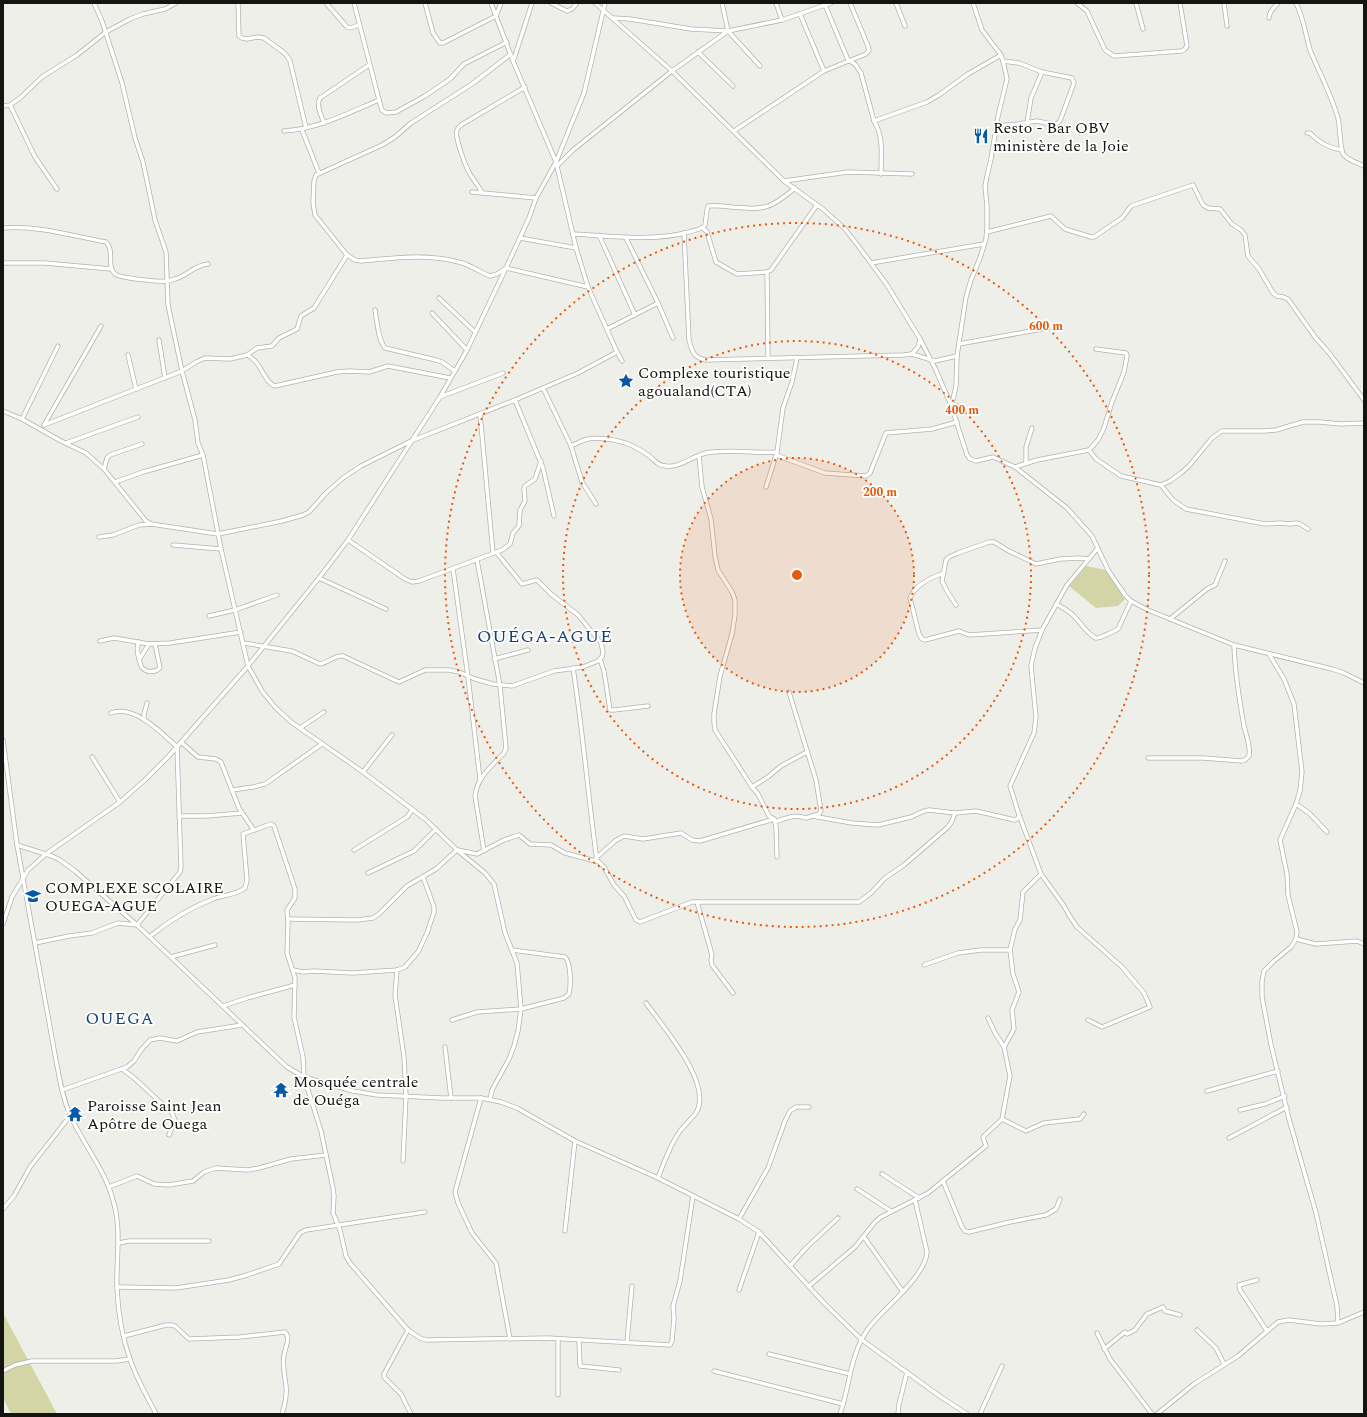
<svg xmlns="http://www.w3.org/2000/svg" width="1367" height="1417" font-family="Spectral,serif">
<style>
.green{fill:#d4d5a6}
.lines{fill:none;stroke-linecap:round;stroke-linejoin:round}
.street-casing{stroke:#b2b2ae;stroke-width:5}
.street{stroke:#fff;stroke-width:3.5}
.ring{fill:none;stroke:#e8590c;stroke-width:2;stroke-dasharray:2 4}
.labels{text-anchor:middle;stroke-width:3.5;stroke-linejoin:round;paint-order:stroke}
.poi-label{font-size:16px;fill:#141412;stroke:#fff;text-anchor:start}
.neighbourhood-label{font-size:17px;letter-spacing:1px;fill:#134174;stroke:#fff}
.quarter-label{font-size:18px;letter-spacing:1px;fill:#134174;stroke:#fff}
.centre{fill:#e8590c;stroke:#fff;stroke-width:2}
.ring-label{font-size:12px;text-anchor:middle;font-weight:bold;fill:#e8590c;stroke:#fff;stroke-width:3.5;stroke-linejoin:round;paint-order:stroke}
</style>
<rect width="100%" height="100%" fill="#efefea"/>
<g class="green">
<polygon points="1086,566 1105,570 1125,599 1118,606 1096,608 1069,586"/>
<polygon points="3,1313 57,1414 11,1414 3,1398"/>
</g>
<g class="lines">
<defs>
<g id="street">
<polyline points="94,3 102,21 122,83 135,138 143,162 155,220 166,252 168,305 182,371 195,420 198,443 203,455 221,549 248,666 262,691 275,707 291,722 363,772 425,819 457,850 485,873 494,884 505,933 517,963 521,1009 518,1031 514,1046 509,1059 492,1090 490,1099"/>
<polyline points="238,3 239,36 242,38 247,39 257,37 264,38 283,52 287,56 290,61 306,128"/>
<polyline points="326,3 347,27 350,28 359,25"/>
<polyline points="354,3 379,100 382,110 386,113 396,112 425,96 450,79 464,64 507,42"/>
<polyline points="425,3 433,33 440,43 443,43 496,16 501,3"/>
<polyline points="491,3 513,61 556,162 576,248 588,287 617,352 622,361"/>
<polyline points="551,3 567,11 572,9 577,3"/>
<polyline points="595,3 672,71 784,181 824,210 845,229 856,243 887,285 920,339 935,368 951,405 967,455 970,459 976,461 993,457 1015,467 1067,508 1092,536 1108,570 1125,595 1131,601 1148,610 1234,645 1332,669 1344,673 1364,683"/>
<polyline points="722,3 728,31 760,66"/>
<polyline points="776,3 782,20"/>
<polyline points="896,3 905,26"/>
<polyline points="1077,3 1087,11 1105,50 1114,56 1182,51 1185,49 1187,46 1180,3"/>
<polyline points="1136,3 1143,29"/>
<polyline points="1224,3 1227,26"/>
<path d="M1296,3C1304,19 1305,33 1310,50C1319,72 1331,94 1338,118C1340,126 1340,148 1343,154C1347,160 1358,163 1364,166"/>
<path d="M825,5L848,60L855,64L861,73L874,121C884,137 881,155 881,174"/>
<polyline points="800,14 824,71"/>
<polyline points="613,18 630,19 691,29 728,31 782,20 831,3"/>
<path d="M1269,18C1269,11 1274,8 1278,3"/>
<polyline points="698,52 733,86"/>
<path d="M511,54L472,84L411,123L395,137L382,145L316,175L314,181L313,203L315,215L347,255L355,260L361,261C394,258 429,253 462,263C472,266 480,272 490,276L497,274L506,268L588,287"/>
<polyline points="514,59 532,3"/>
<polyline points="10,105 35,157 57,189"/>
<polyline points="3,106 10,105 20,98 42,77 77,55 106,32 130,19 143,14 165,9 176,3"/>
<polyline points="874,121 927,102 939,95 968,74 1001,55"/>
<path d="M324,123C321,115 316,106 320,98L369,65"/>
<polyline points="1027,123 1031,98 1042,72"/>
<polyline points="996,125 1011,125 1037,121 1055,125 1060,121 1074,83 1072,78 1042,72 1019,63 1003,61"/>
<polyline points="302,130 319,173"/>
<path d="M284,131C318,129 348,113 379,100"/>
<polyline points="734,131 824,71 866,54 869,50 868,46 850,3"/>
<path d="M1307,133H1310C1320,143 1327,147 1342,150"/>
<polyline points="557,166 573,150 672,71 728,31"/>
<polyline points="784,181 848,172 912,174"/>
<polyline points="472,192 536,198"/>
<path d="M482,193C479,186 474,181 470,174C466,167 454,137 457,130C457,129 460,126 461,125L525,87"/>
<path d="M3,228C38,225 72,236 106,242C115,250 106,266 115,274C119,278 159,282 166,281C169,281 172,280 175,279C189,275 192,266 208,264"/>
<polyline points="703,228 707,232 716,262 737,274 767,272 771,270 817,205"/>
<polyline points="987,232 1051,216 1065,229 1091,237 1094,237 1122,218 1131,206 1193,185 1203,205 1208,208 1220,209 1232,224 1241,230 1245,235 1248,256 1259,269 1273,293 1277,296 1283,297 1288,299 1315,337 1330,354 1364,400"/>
<path d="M684,233L689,340C692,352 694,358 706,360L903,355L912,354L935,361L957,356"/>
<path d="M573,234C612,236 651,242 689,232C695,230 701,230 705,225L707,210L708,206C716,205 723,206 731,207C764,209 768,211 795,188"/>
<polyline points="599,235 635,315"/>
<polyline points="520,238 576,248"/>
<polyline points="626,238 658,303 673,338"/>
<polyline points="3,263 45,263 111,269"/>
<polyline points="871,263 984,244"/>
<polyline points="767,272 768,358"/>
<polyline points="439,298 475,332"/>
<path d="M375,310C377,320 378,340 385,348L436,360L442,362L455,371"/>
<polyline points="432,313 467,350"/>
<polyline points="607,329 658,303"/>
<polyline points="159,340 165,378"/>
<polyline points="959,344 1042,329"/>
<polyline points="912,354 918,347 920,340"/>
<polyline points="128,355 136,389"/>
<path d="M247,355C262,362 264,383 275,386L337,372L349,371L369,372L388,366L450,378"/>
<polyline points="543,388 571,446 582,482 596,504"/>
<polyline points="440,397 503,373"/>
<polyline points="515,400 543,468 554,516"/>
<polyline points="952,404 956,386 957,356 966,297 971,280 980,258 986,239 987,228 987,207 985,186 987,176 991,159 998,116 1007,79 1004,65 1001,55 982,30 973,3"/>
<polyline points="3,411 22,419 61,441 86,453 104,469 146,521 151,524 218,534 282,521 303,515 309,512 326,493 343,478 361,466 411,441 515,400 578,373 617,352"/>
<polyline points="480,414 493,553"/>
<polyline points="22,419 58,346"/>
<polyline points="44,425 182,371 196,362 205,358 230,359 247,355 257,348 272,346 279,338 297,329 301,316 314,308 347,255"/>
<polyline points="44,425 101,326"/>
<polyline points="66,443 138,417"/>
<path d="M571,446C576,444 582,440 588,439C594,437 600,439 606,439C624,441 633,445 648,455C654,459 657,466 666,466C679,468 693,456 706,453C730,448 753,454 777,452"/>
<polyline points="1089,450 1098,440 1104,428 1112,402 1124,372 1127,356 1126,353 1096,349"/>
<polyline points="776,455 825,473 866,476 870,473 886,433 932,429 957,422"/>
<polyline points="699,456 702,487 711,519 715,556 718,570 732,592 735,600 735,615 732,634 720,676 714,714 714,722 715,730 752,787 758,794 769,816 774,819 776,826 777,857"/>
<polyline points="1026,462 1026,447 1032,428"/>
<polyline points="1015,467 1037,460 1089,450 1096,459 1121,476 1161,485 1170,481 1181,473 1189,466 1212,438 1222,431 1265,431 1276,430 1303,422 1320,422 1341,424 1364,423"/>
<polyline points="104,469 107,458 110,455 142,444"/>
<polyline points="115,482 143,472 203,455"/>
<polyline points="1161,485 1173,500 1186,509 1265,524 1280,523 1291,524 1296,523 1300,524 1308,529"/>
<polyline points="766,487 777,452 783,408 792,382 797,358"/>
<polyline points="99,537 113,535 139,525 151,524"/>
<polyline points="348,540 405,579 412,582 419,581 502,550 510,544 513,533 519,526 520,510 525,501 524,488 525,486 535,479 541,461"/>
<polyline points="173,545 221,549"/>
<path d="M477,560L500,686L506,748L504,753C492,766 477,777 475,796L484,851"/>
<polyline points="453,569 468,677 480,779"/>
<path d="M944,573C932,577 915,585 910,598L919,634L922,639L925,640L959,631L969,635L1042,630"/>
<polyline points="319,578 386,609"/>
<path d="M1056,604C1062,607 1069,611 1074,616C1079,621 1089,636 1096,638C1098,639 1115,631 1118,629L1131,601"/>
<polyline points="956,605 947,591 942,581 946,560 949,557 958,553 989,542 994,542 1007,550 1036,564 1060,559 1079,558 1089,559"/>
<polyline points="209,616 235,610 277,595"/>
<polyline points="1170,619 1207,589 1215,585 1225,561"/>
<polyline points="100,641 114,638 149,644 170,643 241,632"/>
<path d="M139,642C135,648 139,659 141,666C145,673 155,673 160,668L155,644"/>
<path d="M244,643L292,651L320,664C328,663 334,655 343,656L399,682L425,670H449L459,672L475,679L493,684L512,686L554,671L583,667L598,661L602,657L603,652L601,643L578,615L551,594L537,580L522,584L496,552"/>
<polyline points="1269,654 1284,679 1294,704 1302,772 1300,791 1296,804"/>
<polyline points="140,658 149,644"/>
<polyline points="494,659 528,650"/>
<polyline points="600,659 604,671 610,710 614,710 648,706"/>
<path d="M573,668C583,732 588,796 597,861"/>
<polyline points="144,719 144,714 147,703"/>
<polyline points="300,728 324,712"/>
<path d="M3,740L17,845L55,1055C59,1075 62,1098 71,1117C84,1145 105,1170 113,1200C122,1230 116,1258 117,1288C118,1311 122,1337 130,1359C136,1378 147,1396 156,1414"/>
<polyline points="182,743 198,757 216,759 221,762 239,808 253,829"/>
<polyline points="92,757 120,802"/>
<path d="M1148,758H1203L1242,761L1245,760L1249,756C1251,747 1246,735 1244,726C1239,699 1235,672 1234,645"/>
<polyline points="363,772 392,735"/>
<polyline points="752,787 768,777 781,766 807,752"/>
<polyline points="232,790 253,787 265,784 322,744"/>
<polyline points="179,816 206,816 242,813"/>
<polyline points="812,816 852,823 878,825 911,817 924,811 929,810 955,813 976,811 1015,820 1019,817 1019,815"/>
<path d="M775,822C786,818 794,814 806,818L819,814L821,811L816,780L789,692"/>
<polyline points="1327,832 1309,813 1296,804 1280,840 1287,874 1288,895 1297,932 1296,939 1291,947 1274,961 1264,971 1262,981 1262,997 1271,1045 1289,1119 1316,1213 1337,1306 1338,1323"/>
<polyline points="17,845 52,856 60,860 75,871 137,925 272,1053 287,1067 304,1077 353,1091 377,1095 442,1098 481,1098 501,1102 517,1108 575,1141 658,1178 739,1219 759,1232 824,1303 862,1340 941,1397 967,1414"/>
<polyline points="354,850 407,817 412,810"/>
<polyline points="458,850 477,854 504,840 519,835 530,844 551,845 565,853 599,862 604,867 614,885 624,896 636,920 640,922 692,902 859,902 871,893 885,878 904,865 948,827 952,821 955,813"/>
<polyline points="596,858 615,841 624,836 643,839 681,833 692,840 700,841 774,819"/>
<polyline points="368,873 414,851 436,829"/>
<polyline points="1041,874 1064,906 1069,915 1077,927 1122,967 1144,993 1150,1007 1102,1027 1088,1020"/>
<polyline points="697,902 712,955 711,960 712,965 733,993"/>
<polyline points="288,919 357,920 373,918 379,914 407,886 436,869 457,850"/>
<polyline points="3,924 12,897 28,870 46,854 120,802 146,779 168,757 248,666 319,578 348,540 440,397 455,371 467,350 506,268 529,218 536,198 556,162 584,93 605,3"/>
<path d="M149,937C169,921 189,908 213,899C223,895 236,895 245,888L247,880L243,834L268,825L271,824L274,826L295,889V898L287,910L288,923L287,953L295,978L294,1017L303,1057L304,1077L321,1131L333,1188L334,1196L333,1213L340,1230L346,1256L350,1263L408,1330L420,1338L426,1340L548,1338L670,1345L672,1341L674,1319L673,1306L680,1281L693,1196"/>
<polyline points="1296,939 1316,944 1357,941 1364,944"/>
<path d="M35,943L69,936L92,933L118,923L137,925L180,872L181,867L177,747C162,733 134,704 111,713"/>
<polyline points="171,957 215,945"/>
<polyline points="924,965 958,953 981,950 1010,950"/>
<polyline points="293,970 303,972 314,971 352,973 397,970 405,967 418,952 427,933 434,912 434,907 423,877"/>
<polyline points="397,970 395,995 404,1057 405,1076 406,1096 403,1161"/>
<path d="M646,1003C662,1026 714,1084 696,1113C691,1119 685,1125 680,1131C670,1145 664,1162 658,1178"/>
<polyline points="223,1006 247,998 295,985"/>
<polyline points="988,1018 995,1033 1004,1047 1014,1029 1012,1010 1019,992 1013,974 1010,950 1015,929 1020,920 1023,892 1041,874 1018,812 1010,786 1034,733 1036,717 1031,666 1035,648 1042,630 1067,585 1098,548"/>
<path d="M452,1020L477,1012L521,1009L564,998L569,994C571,986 571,962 565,957L512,950"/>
<polyline points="445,1047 451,1098"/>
<polyline points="122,1069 133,1077 172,1113 175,1120 169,1135"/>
<polyline points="62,1090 127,1067 134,1061 141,1050 150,1040 160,1038 177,1041 197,1032 242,1025"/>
<polyline points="1207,1091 1278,1071"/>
<polyline points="481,1098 455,1192 458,1203 472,1233 496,1263 510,1339"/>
<polyline points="1240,1110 1265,1104 1285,1096"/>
<polyline points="1002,1119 1026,1131 1044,1123 1080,1119 1084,1114"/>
<polyline points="1229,1138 1287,1107"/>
<polyline points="882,1174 919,1198"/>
<polyline points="943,1181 962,1227 965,1231 969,1232 1010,1222 1046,1215 1056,1209 1060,1199"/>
<polyline points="109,1187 137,1176 154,1184 169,1185 193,1181 204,1172 216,1168 248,1170 259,1168 291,1159 326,1155"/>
<polyline points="857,1189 891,1211"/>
<polyline points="3,1209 14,1196 30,1167 70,1116"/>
<polyline points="739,1219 768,1168 785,1121 790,1111 796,1107 809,1107"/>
<polyline points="565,1231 575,1141"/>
<polyline points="864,1237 903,1292"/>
<polyline points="119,1243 129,1241 209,1241"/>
<polyline points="790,1266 806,1248 838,1218"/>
<polyline points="1257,1280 1239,1285 1240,1290 1267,1331"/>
<polyline points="809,1286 855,1247 875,1222 881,1217 928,1193 986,1146 983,1137 1002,1119 1010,1076 1004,1047"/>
<polyline points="117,1287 176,1288 229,1280 247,1275 279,1264 300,1233 306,1230 425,1212"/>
<polyline points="739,1290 759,1232"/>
<polyline points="408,1330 384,1374 384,1377 401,1394 411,1414"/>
<polyline points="1197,1330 1216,1348 1224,1364"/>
<polyline points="1097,1333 1110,1359 1152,1414"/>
<path d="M124,1336L166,1325H171L175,1326L189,1339L240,1337L285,1332C291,1338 285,1348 284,1355C282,1366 285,1376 286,1386C287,1396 285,1405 282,1414"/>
<polyline points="579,1340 580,1366 619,1370"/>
<polyline points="627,1342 632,1286"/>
<polyline points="1104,1349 1125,1332 1127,1334 1135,1330 1147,1314 1163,1307 1165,1311 1180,1315"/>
<polyline points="769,1354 850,1374"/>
<polyline points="3,1371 15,1365 32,1361 116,1361 130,1359"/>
<polyline points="714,1371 843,1404"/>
<polyline points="558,1395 558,1339"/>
<path d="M840,1414C850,1386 850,1354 868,1329C883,1308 925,1278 927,1252L915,1200"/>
<polyline points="898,1414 899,1404 907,1372"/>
<polyline points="980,1414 1002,1366"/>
<polyline points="1157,1414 1194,1384 1238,1356 1278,1322 1289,1320 1321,1324 1338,1323 1364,1312"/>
</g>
</defs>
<use href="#street" class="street-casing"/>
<use href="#street" class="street"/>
</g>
<circle cx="797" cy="575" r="117" fill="#e8590c" fill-opacity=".12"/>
<g class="ring">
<circle cx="797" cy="575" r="117"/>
<circle cx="797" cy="575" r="234"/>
<circle cx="797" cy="575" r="352"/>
</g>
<defs>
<symbol id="restaurant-bare" viewBox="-9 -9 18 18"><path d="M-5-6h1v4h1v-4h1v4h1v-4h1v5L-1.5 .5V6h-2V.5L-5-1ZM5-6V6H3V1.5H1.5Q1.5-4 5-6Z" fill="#0759a7" stroke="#fff" stroke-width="2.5" paint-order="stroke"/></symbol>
<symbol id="sight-bare" viewBox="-9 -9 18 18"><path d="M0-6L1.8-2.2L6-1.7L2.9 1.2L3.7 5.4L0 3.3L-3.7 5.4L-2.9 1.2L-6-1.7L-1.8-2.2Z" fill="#0759a7" stroke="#fff" stroke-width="2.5" paint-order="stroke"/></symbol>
<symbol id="school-bare" viewBox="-9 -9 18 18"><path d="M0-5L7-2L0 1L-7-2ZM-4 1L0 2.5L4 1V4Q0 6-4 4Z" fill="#0759a7" stroke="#fff" stroke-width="2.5" paint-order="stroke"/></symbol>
<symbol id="temple-bare" viewBox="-9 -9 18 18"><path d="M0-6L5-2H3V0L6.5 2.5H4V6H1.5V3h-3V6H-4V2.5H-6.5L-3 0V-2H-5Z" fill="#0759a7" stroke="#fff" stroke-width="2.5" paint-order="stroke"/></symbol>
</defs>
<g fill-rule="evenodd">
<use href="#restaurant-bare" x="970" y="125" width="22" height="22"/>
<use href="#sight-bare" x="615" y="370" width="22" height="22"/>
<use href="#school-bare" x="22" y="885" width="22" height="22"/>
<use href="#temple-bare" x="270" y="1079" width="22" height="22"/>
<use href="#temple-bare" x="64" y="1103" width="22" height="22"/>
</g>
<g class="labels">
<g class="poi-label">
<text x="993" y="133">Resto - Bar OBV<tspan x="993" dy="18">ministère de la Joie</tspan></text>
<text x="638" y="378">Complexe touristique<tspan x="638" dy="18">agoualand(CTA)</tspan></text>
<text x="45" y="893">COMPLEXE SCOLAIRE<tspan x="45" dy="18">OUEGA-AGUE</tspan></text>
<text x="293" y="1087">Mosquée centrale<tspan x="293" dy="18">de Ouéga</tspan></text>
<text x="87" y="1111">Paroisse Saint Jean<tspan x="87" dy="18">Apôtre de Ouega</tspan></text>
</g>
<g class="neighbourhood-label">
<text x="120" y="1024">OUEGA</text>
</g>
<g class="quarter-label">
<text x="545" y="642">OUÉGA-AGUÉ</text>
</g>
</g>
<circle cx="797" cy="575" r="6" class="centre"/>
<g class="ring-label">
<text x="1046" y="330">600 m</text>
<text x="962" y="414">400 m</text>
<text x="880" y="496">200 m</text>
</g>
<rect width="1367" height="1417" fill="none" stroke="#141412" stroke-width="8"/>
</svg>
